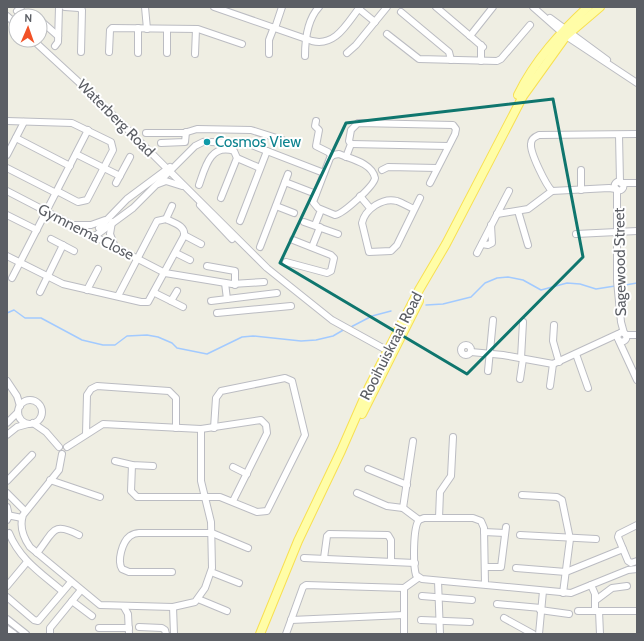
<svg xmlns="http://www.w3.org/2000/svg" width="644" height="641" font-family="Cabin,sans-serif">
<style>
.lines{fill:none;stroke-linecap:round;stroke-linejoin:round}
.stream{stroke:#a2caff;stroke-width:1.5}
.minor-casing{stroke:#bbbcc2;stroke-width:8}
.major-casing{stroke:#f8e052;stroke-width:10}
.minor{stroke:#fff;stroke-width:6}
.major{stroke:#fffda7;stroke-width:8}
.marked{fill:none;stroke:#0f766e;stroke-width:3;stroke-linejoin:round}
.culture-dot{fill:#0f9aa8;stroke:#fff;stroke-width:1.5}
.labels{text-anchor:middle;stroke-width:4;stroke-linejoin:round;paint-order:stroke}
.street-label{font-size:15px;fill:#5b5e64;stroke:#fff}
.culture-label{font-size:15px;fill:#0d838f;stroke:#fff;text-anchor:start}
</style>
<rect width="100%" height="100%" fill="#efeee3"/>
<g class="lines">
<g class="stream">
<polyline points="619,286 637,283"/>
<polyline points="426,305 443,304 471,297 485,283 497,278 508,277 523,280 541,290 567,283 580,284 596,289 615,286"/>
<polyline points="7,313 14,310 25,318 41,318 82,340 103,345 115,345 127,336 147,335 158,337 172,343 177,348 207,354 242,337 253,336 301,341 316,340 333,336 345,329"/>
<polyline points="349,328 372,316 391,311"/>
</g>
<defs>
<g id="minor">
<polyline points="65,7 79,8 82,10 81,52"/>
<polyline points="145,7 147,29"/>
<path d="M214,7L312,41C336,47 347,23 360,7"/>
<polyline points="436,7 483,47"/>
<polyline points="533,7 566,36 637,83"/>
<polyline points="359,9 375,22"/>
<polyline points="17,11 21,7"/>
<polyline points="401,12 449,52 451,60"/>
<polyline points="7,16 16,24"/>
<polyline points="550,18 607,60"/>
<polyline points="41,21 58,36"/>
<polyline points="275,28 282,7"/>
<polyline points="387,34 419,59 497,61 501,59 530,25"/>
<polyline points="470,36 493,7"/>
<polyline points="33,40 96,98 267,268 332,320 390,352"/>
<polyline points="55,46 58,42 59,7"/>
<polyline points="109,52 110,30 112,28 198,29 242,44"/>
<polyline points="138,53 138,28"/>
<polyline points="167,53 167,29"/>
<polyline points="347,53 356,45 387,7"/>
<polyline points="195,54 196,29"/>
<polyline points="269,54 269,40 274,27"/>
<path d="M305,56C305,39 307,20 319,7"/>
<polyline points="481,61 481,45"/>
<polyline points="7,121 72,123 111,142 113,150 87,200 78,202 57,191"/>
<polyline points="316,121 315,126 319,130 316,146 328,152 332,156"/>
<polyline points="146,133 184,133 197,129 251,130 283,140"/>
<polyline points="619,135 620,182"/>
<polyline points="16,138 70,166"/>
<polyline points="211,142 249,144 324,173"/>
<polyline points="161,143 185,142 186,132"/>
<polyline points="351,144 448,146"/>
<polyline points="76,154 120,176"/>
<path d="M339,154C351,159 372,163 375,178C374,186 343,214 335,215L318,208L313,202L330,158L333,155Z"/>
<polyline points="7,155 24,122"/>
<polyline points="346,157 351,144 349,141 351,130 358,123 453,125 456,129 455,134 430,183"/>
<polyline points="237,158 260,168"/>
<polyline points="7,168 56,193"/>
<polyline points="382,170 388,167 437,168"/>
<polyline points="581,170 581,190"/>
<circle cx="619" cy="186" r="4.5"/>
<polyline points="285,182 316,194"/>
<polyline points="116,183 130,157"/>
<polyline points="621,183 637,183"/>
<polyline points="158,184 166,181 182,186"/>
<path d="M199,185C205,168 210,143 234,151L237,158L221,198"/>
<path d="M616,189L609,188L552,191C546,185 530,153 531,144C531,139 534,137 539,135L637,134"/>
<polyline points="617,190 617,281 621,322 624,333"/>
<polyline points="7,191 165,273 232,284 264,282"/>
<polyline points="360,196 370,208"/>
<polyline points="200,205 232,239"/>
<polyline points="276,206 294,213"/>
<path d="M414,209C409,207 403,203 397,201C383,197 365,209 362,223L369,252L391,251L397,245L420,198"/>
<polyline points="518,211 528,245"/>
<polyline points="497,214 528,209 552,191"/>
<polyline points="7,215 37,230"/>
<polyline points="166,219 172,206"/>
<polyline points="240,221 267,151"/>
<polyline points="112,222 110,234 115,247"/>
<polyline points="304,222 338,234"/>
<polyline points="73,225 91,225 105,220"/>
<polyline points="315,225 321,210"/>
<polyline points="99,228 127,199 170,167"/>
<polyline points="576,234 637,231"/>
<polyline points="184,235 201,244"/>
<polyline points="95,236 133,208 195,146 203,142"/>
<polyline points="51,239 74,251"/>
<polyline points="482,244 488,245 492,243 491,225"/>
<polyline points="260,247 288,174"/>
<polyline points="312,247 320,227"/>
<polyline points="176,253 190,260"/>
<polyline points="477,253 509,191"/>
<path d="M7,256L63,284L141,302H148L184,236C186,226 174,223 166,219L157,221L118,296"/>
<polyline points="286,262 327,273 331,271 334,258 331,255 293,240"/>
<polyline points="207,266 235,271 235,285"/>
<polyline points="12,278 88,130"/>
<polyline points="225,283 227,299"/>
<polyline points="87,290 98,269"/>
<polyline points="40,292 63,245"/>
<polyline points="155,293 183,307"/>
<polyline points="171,301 177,291"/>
<polyline points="211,301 277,293"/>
<polyline points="217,313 291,306"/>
<polyline points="554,325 553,341 559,362"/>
<circle cx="622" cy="337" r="4.5"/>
<polyline points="626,335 637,335"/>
<polyline points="619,341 637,380"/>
<circle cx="466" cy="350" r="5"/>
<polyline points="471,352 503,355 553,364 618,334"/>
<polyline points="576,354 588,388"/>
<polyline points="521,358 523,322"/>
<polyline points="488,371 493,320"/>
<polyline points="520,379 523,359"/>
<polyline points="7,381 17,396 20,406"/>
<polyline points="550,386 553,364"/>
<circle cx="30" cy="412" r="12"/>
<polyline points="7,423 18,412"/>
<polyline points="33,423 46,432 59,447"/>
<polyline points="86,434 87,395 91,389 97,386 169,391 176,398 176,428"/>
<polyline points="7,435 17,427 28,424"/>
<polyline points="67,447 103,424 201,429 261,420 266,425 267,433 233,501"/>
<path d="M62,454L59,470L23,515C19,527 23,537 30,547L100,605L173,607L195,602L205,588L212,568L211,522L201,481V429"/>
<polyline points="115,461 132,465 153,466"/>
<polyline points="132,465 131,491 137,497 220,497 257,512 267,511 305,435 292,381 285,378 221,391 216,398 214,428"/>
<polyline points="233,467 247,474"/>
<polyline points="368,469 407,485"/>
<polyline points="50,480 100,497"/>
<polyline points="7,481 32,455"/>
<polyline points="7,493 25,511"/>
<polyline points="357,493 387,506 403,508 419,520"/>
<polyline points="522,495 557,497 562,500 570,539 563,593"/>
<polyline points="7,507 9,516 7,520"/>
<polyline points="403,508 413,441"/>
<polyline points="7,515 22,518"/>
<polyline points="439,518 440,492 451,476 453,437"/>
<polyline points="637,525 619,534 618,537 628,561 631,563 637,561"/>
<polyline points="484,532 505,533"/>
<path d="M9,533C20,560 41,573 62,591"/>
<polyline points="520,535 596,539"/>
<path d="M37,553C54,532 52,521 79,535"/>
<polyline points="304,558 415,563"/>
<polyline points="324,558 327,536 329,534 388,535 391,540 391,561"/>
<polyline points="485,567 501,567 506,527"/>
<polyline points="516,568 566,572 623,549"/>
<path d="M172,572H129L122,569C117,561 122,542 130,536C133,534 136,533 139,533H212L248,548"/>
<polyline points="211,572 239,583"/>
<polyline points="438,581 440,634"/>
<path d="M485,584L484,528L481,521L473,518H424L419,520C413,527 413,565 416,575L422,579L571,593L628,570L637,569"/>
<polyline points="591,585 595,594 595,611"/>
<polyline points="7,586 27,562"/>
<polyline points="422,596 472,600"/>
<polyline points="7,597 34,620 38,621 71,582"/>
<polyline points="198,599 227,611"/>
<polyline points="596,600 612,588 627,586"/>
<polyline points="72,601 92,616"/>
<polyline points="497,604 541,608"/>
<polyline points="124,607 128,614 129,634"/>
<polyline points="173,607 174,634"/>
<polyline points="540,610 569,614"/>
<polyline points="578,611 637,611"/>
<polyline points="599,611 600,634"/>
<polyline points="504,618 533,634"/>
<polyline points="7,619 26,634"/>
<polyline points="291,620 404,615"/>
<polyline points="421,620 470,622"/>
<polyline points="139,627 162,628 165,630 166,634"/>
<polyline points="99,628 129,628"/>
<polyline points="7,629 14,634"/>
<polyline points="50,634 50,628 81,590"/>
<polyline points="286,634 303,587 306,585 404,588"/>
<polyline points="404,634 404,588 418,578"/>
<polyline points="539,634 543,591"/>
</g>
<g id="major">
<path d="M518,95C535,60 560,33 588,7"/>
<polyline points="362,414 419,301"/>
<polyline points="260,634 298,541 341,451 369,387 419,290 446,244 523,96 566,36 600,7"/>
</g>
</defs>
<use href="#minor" class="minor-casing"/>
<use href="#major" class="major-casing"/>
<use href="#minor" class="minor"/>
<use href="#major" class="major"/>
</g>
<path class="marked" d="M553,99L583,257L467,374L280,263L346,123Z"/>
<circle class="culture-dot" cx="207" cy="142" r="4"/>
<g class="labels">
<g class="street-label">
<text transform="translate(116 118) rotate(45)" y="5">Waterberg Road</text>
<text transform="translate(86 232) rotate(27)" y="5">Gymnema Close</text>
<text transform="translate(620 262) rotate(-91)" y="5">Sagewood Street</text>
<text transform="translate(391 346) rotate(-63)" y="5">Rooihuiskraal Road</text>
</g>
<g class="culture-label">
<text x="215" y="147">Cosmos View</text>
</g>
</g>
<rect width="644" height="641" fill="none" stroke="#5b5e64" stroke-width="16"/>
<g transform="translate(28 28) rotate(2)"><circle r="19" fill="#ffffff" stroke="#bdbfc1"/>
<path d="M0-3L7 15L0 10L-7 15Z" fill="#f25126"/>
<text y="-6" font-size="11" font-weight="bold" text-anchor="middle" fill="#5b5e64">N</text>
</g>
</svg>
